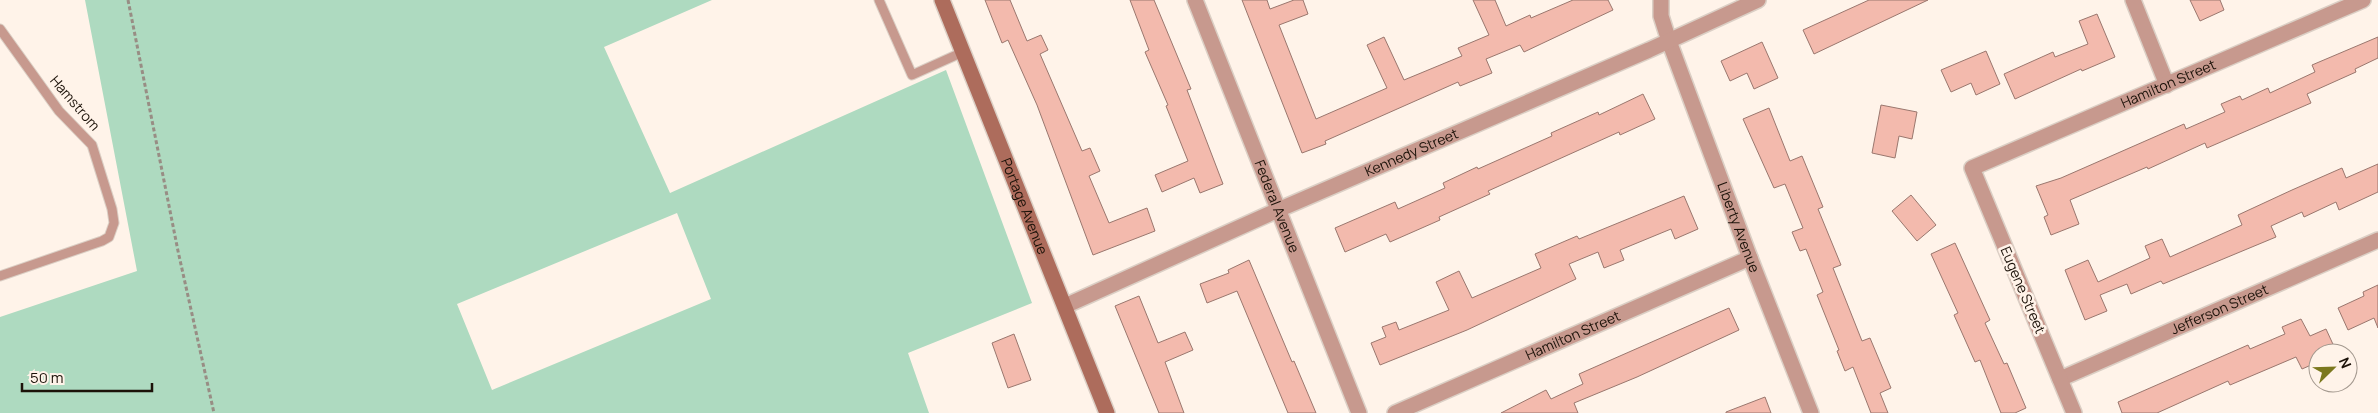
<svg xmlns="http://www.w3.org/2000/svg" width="2378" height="413" font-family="Manrope,sans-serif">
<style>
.green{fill:#aedac0;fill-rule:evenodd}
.building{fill:#f3baad;stroke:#9a776e}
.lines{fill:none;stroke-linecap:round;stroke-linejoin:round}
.lane-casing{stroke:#dbcfc5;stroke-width:11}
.street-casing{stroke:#dbcfc5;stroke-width:18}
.secondary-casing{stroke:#dbcfc5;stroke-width:18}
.path{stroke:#988d84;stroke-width:3;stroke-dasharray:4 2.5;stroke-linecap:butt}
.lane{stroke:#c7998e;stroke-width:9}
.street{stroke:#c7998e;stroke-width:15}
.secondary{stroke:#ad6c5c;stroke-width:15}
.labels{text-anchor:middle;stroke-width:5;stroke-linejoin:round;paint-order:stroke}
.street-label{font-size:14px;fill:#1c1209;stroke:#fff3e9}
</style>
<rect width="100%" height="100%" fill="#fff3e9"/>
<path class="green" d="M85,0H712L604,47L670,193L946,70L1032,303L908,353L929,413H0V317L137,271ZM677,213L711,299L492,390L457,304Z"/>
<g class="building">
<polygon points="985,0 1010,0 1027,41 1041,35 1048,50 1040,54 1082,151 1090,148 1100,171 1089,176 1109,223 1147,208 1155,231 1093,255 1037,105 1008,40 1002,43"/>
<polygon points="1130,0 1154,0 1191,89 1187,90 1223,184 1200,193 1194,178 1162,192 1155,175 1188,161 1166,106 1168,105 1145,52 1149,50"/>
<polygon points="1242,0 1267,0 1270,9 1294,0 1303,0 1308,14 1279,25 1316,119 1387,88 1367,45 1384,37 1404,80 1462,56 1458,48 1489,35 1473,0 1495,0 1506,26 1530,15 1531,18 1573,0 1608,0 1613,10 1524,52 1520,45 1486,59 1492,73 1460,86 1458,82 1325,141 1326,144 1302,153"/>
<polygon points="1869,0 1928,0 1814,54 1803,30"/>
<polygon points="2190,0 2220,0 2224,10 2200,21"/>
<polygon points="2097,14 2115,57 2082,71 2081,69 2015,99 2004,74 2053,52 2055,57 2088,44 2079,21"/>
<polygon points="2378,37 2378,58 2355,69 2356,72 2307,94 2311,103 2207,148 2205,143 2148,169 2147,167 2070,200 2079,224 2051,235 2044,217 2048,215 2036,186 2061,178 2184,124 2186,129 2225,112 2221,104 2240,96 2242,100 2268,88 2270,93 2315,72 2312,65"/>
<polygon points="1762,42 1778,78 1754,89 1747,73 1730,81 1721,61"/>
<polygon points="1986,51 2000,84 1976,95 1971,83 1951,92 1941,70"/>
<polygon points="1643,94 1655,119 1620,135 1619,132 1488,191 1490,194 1439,217 1440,220 1390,242 1386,234 1345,252 1335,228 1395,202 1398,209 1445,188 1443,183 1477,167 1478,169 1552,136 1551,133 1598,112 1599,115"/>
<polygon points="1881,105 1917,112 1912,139 1899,136 1895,158 1872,153"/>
<polygon points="1769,108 1790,161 1802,156 1823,207 1818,209 1841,265 1833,268 1862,341 1870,338 1891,388 1880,393 1888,413 1871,413 1853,367 1845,371 1837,351 1839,350 1817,295 1823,292 1806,249 1800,251 1792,232 1803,228 1785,184 1774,188 1743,119"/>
<polygon points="2378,164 2378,192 2339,210 2336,202 2304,217 2302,212 2271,226 2276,237 2163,284 2161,281 2131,294 2127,284 2100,295 2107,311 2085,320 2065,270 2088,260 2098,282 2150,258 2145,246 2162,239 2170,257 2242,225 2238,215 2292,190 2342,168 2346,178"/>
<polygon points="1911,195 1936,225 1917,241 1892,211"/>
<polygon points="1684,196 1698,229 1675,239 1671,229 1620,250 1624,260 1604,268 1598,252 1569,264 1576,279 1467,330 1380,365 1371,343 1386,337 1382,327 1396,322 1399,330 1449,310 1436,282 1459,271 1472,298 1541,268 1535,254 1577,236 1579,239"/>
<polygon points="1955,243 1990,320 1985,323 2004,364 2007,363 2026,408 2015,413 2001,413 1980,360 1975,362 1954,315 1958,313 1931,254"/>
<polygon points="1249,260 1292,362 1294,361 1316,413 1288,413 1237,291 1207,303 1200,284 1229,273 1228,270"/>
<polygon points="2378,285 2378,328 2374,318 2348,330 2338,308 2364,296 2363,292"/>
<polygon points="1139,296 1158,343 1185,332 1193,350 1165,362 1184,413 1159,413 1115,306"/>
<polygon points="1729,308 1739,330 1637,377 1574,403 1578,413 1501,413 1546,390 1551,399 1583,384 1579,374"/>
<polygon points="2301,319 2310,336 2326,329 2337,353 2318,353 2318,362 2302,369 2296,357 2230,385 2228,381 2157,413 2122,413 2118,402 2248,345 2250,349 2285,334 2282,327"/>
<polygon points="1014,334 1031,380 1008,388 992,343"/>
<polygon points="1765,397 1771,413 1726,413 1726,412"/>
</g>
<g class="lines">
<defs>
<g id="lane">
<polyline points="879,0 912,75 963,52"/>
<polyline points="0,29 59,111 92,145 112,209 114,223 109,237 102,241 0,276"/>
</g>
<g id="street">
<path id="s1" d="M1195,0L1359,413"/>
<path id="s2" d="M1661,0V16L1669,41L1750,258L1811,413"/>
<polyline points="2133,0 2167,85"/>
<path id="s3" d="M1065,306L1278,210L1649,50L1758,0"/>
<path id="s4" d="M2060,379L2378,240"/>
<path id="s5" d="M1395,413L1750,258"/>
<path id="s6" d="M2074,413L1972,168L2363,0"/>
</g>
<g id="secondary">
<path id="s7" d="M942,0L1107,413"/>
</g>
</defs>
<use href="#lane" class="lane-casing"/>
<use href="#street" class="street-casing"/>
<use href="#secondary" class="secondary-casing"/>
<polyline class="path" points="128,0 178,251 214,413"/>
<use href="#lane" class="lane"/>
<use href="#street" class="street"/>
<use href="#secondary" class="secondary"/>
</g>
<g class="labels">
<g class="street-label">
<text dy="5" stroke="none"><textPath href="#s6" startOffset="479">Hamilton Street</textPath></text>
<text transform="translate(75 103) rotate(49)" y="5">Hamstrom</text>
<text dy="5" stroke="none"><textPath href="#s3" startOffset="379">Kennedy Street</textPath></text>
<text dy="5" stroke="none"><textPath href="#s7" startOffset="222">Portage Avenue</textPath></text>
<text dy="5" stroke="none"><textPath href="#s1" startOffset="222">Federal Avenue</textPath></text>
<text dy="5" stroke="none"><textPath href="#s2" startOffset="241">Liberty Avenue</textPath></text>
<text transform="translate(2023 290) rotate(67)" y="5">Eugene Street</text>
<text dy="5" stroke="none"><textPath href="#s4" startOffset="174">Jefferson Street</textPath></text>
<text dy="5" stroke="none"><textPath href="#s5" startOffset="194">Hamilton Street</textPath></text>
</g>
</g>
<g transform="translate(2333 368) rotate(67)"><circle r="24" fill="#fff3e9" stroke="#a4998f"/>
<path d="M0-4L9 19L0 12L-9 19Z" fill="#7b781e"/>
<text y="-8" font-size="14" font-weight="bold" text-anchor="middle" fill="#1c1209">N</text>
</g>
<path d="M22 383v8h130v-8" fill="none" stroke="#1c1209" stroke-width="2.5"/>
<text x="30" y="383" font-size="15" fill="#1c1209" stroke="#fff3e9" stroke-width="4" paint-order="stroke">50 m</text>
</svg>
